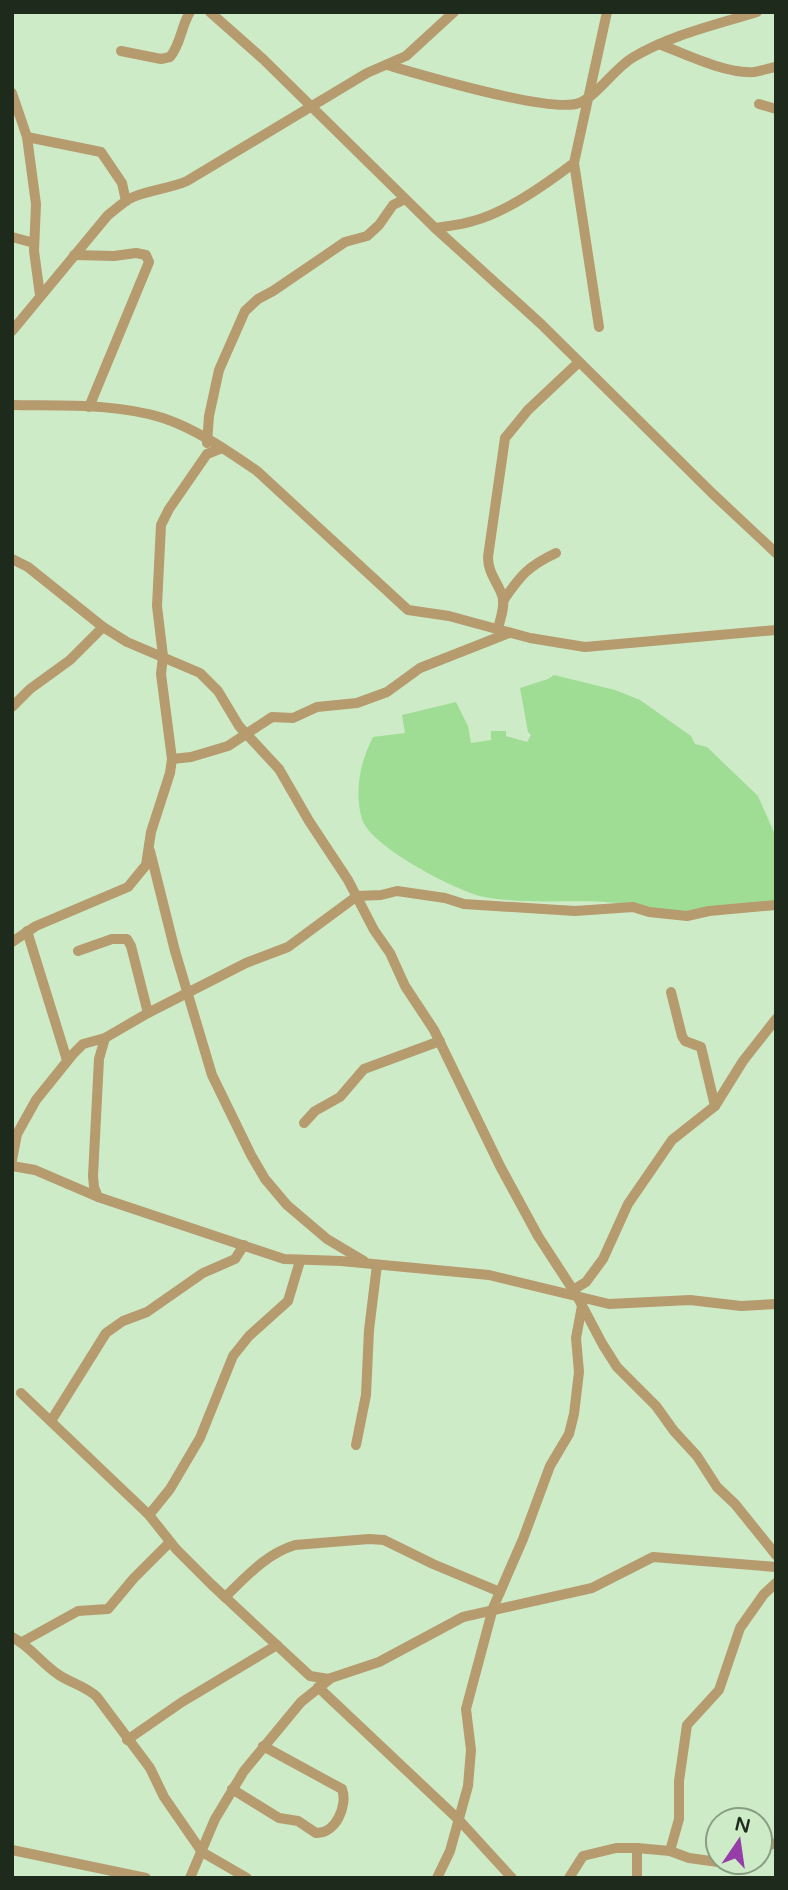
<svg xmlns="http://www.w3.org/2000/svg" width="788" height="1890" font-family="'Varela Round',sans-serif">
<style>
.green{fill:#9fdd94}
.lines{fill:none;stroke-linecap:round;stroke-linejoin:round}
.minor{stroke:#b69b6e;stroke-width:10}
</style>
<rect width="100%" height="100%" fill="#ceebc8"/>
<path class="green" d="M554,675L615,690L640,700L691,736L695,744L707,747L758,796L776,837V907C747,914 731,913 702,911C688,910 674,913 660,911C646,909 632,904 618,903C572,898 526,906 480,896C453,889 370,846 362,819C354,792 360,762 373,737L405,733L402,715L456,702L468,726L471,743L491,740V731H506V736L527,742L531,735L528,732L520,688L548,679Z"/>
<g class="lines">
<g class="minor">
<polyline points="210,12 263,59 435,228 541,324 713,494 776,553"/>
<path d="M659,44C685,54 726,74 754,72C761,71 769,68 776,67"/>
<path d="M121,51L161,59L170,57C181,44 181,26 190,12"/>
<path d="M387,65C422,75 551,114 579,103C598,95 614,69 632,58C670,35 715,25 757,12"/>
<polyline points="12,93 27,137 36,204 34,251 40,295"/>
<polyline points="759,104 776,109"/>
<polyline points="27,137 101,152 122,183 126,201"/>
<path d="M435,228C447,226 461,225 473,221C507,212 546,184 574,163"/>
<polyline points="12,237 34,243"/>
<polyline points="74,255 114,256 136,253 146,255 149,262 89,407"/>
<polyline points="599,327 574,163 607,12"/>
<path d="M12,331L108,215C115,210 123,202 131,198C147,190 169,189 187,181L367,73L406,56L454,12"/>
<path d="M12,405C61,406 115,403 163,418C196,429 228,451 257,471L408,610L449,616L530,638L585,647L776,630"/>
<polyline points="207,443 209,416 219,370 245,311 258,299 273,291 345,242 367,236 379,225 393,205 405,199"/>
<polyline points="12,559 28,567 103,627 127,642 200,673 218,691 239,726 279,769 309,821 348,880 374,930 390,953 405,986 434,1030 500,1166 538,1236 577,1296 603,1345 617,1367 656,1406 674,1431 697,1456 717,1487 735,1504 776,1555"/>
<path d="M503,601C520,576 528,566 556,553"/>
<path d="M498,629C500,619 506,605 502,595C497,581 488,573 488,557L505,438L528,410L579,362"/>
<polyline points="12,707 30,689 70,660 103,627"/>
<polyline points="172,759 191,757 228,746 272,717 293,718 317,707 357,703 387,692 420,668 509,633"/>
<polyline points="150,851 175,951 212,1075 251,1155 265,1179 287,1205 327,1239 364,1261"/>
<polyline points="27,931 67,1060"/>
<polyline points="12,942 36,926 128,887 146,865 151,832 170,773 172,759 161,674 163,656 157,606 161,525 169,509 207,454 222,448"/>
<polyline points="78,951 112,939 127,939 131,946 148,1013"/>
<polyline points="671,992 682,1036 685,1041 701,1047 715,1106"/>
<polyline points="304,1123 315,1111 340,1097 364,1069 440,1041"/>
<polyline points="12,1160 17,1134 36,1100 73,1054 83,1044 105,1038 148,1013 246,963 288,947 357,896 381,895 397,891 445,898 464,904 575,911 633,907 649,912 687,916 709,911 776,905"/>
<polyline points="12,1166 35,1170 98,1197 284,1259 341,1261 489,1275 609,1304 690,1300 741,1306 776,1304"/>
<polyline points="98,1197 94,1187 93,1176 99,1059 105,1038"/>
<polyline points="573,1290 586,1282 603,1259 628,1204 672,1140 715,1106 743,1061 776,1019"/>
<polyline points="21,1393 149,1515 176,1549 211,1584 310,1676 329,1679"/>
<polyline points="51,1421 106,1333 123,1321 147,1312 203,1273 235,1259 244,1245"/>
<polyline points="356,1445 366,1395 369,1330 377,1265"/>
<polyline points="149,1515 170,1489 200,1438 233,1356 249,1336 288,1301 300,1261"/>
<path d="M225,1597C247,1576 266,1554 295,1545L369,1539L384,1540L433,1564L500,1592"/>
<path d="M12,1637C30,1646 42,1664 59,1675C71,1683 87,1687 97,1697L150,1768L164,1797L202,1852L247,1878"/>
<polyline points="22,1642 78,1611 108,1609 134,1578 170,1542"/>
<polyline points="318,1687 459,1820 512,1878"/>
<polyline points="127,1740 182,1702 277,1645"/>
<path d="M232,1789L279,1818L298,1821L316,1833C336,1834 348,1805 342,1789L263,1746"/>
<polyline points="637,1848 637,1878"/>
<polyline points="760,1848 776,1843"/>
<polyline points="12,1850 146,1878"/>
<polyline points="670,1851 679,1819 679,1781 687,1725 719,1690 740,1628 764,1594 776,1583"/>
<polyline points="718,1862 737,1867 745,1862"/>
<polyline points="190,1878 215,1819 244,1771 301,1702 331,1678 379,1662 463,1617 592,1588 653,1557 776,1567"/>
<polyline points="437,1878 450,1851 468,1786 471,1750 466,1709 493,1608 523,1539 550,1466 569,1434 574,1414 579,1372 576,1338 582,1306"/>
<polyline points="569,1878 583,1856 616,1848 637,1848 670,1851 689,1858 718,1862"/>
</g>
</g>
<rect width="788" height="1890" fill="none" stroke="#1e2a1c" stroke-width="28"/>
<g transform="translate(739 1841) rotate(13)"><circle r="33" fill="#ceebc8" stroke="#889e83" stroke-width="2"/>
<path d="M0-5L12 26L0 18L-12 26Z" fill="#973da8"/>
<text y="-10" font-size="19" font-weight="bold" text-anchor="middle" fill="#1e2a1c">N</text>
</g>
</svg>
